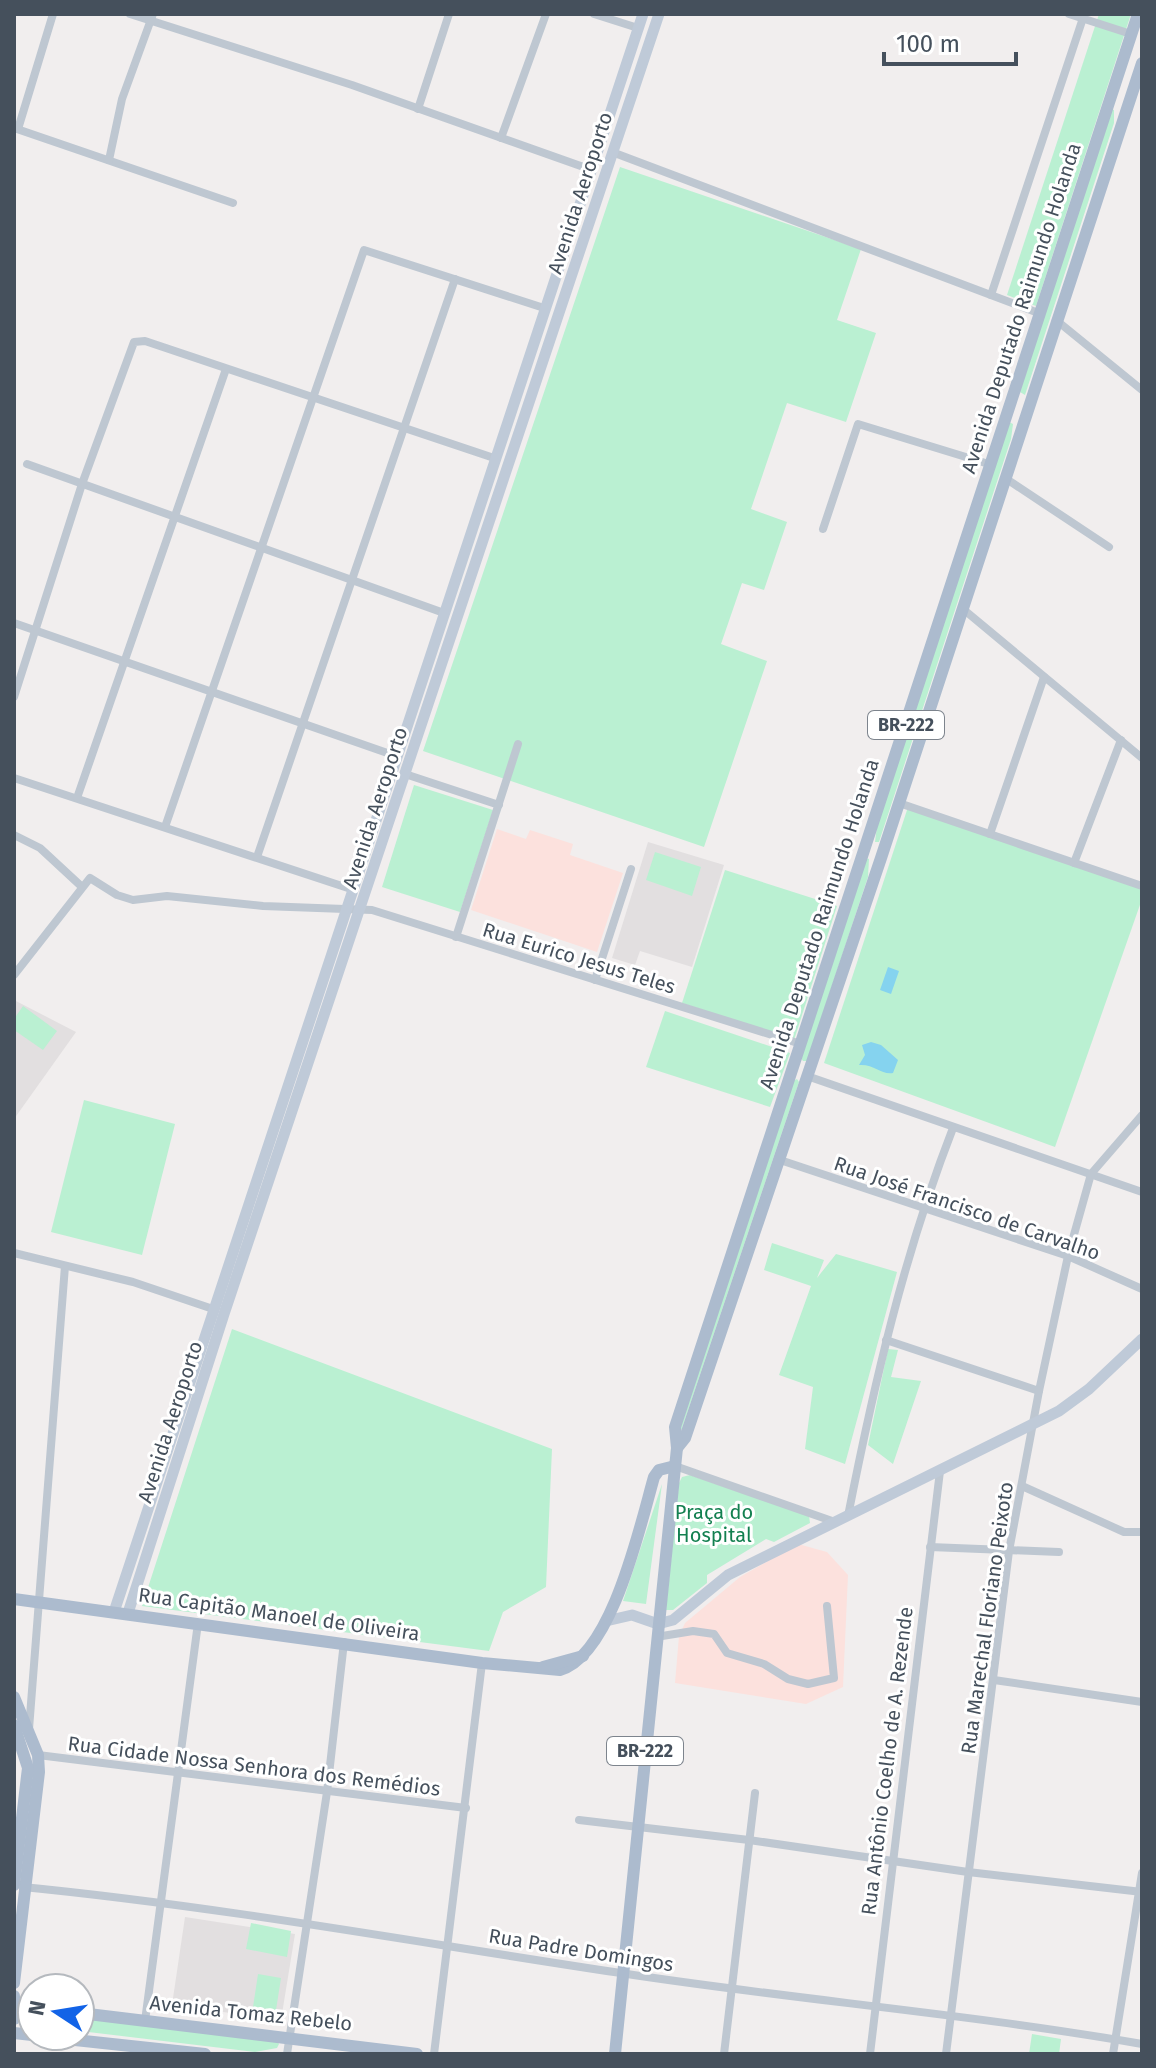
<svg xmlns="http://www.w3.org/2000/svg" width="1156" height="2068" font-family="'Fira Sans',sans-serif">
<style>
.education{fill:#e2dfe0}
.medical{fill:#fce1dd}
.green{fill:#baf0d2}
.water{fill:#85d3ef}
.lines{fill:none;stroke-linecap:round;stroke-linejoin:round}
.street{stroke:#bec7d1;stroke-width:8}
.secondary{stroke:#bfcad8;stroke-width:11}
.primary{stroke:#acbbce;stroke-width:12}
.labels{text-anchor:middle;stroke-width:6;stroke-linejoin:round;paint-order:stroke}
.shield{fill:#fff;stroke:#7d848d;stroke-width:2}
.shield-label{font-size:18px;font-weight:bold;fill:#45505c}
.street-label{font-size:20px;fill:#45505c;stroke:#fff}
.park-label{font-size:20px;fill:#138050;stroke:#fff}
</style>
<rect width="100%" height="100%" fill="#f1eeee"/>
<g class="education">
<polygon points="648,842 724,865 692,967 640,951 635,965 612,958"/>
<polygon points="14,1000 76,1032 14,1119"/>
<polygon points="185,1917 295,1934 281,2020 172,2005"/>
</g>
<g class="medical">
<polygon points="497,829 526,839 530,830 573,844 570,855 623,873 597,952 471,910"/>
<polygon points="798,1544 827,1552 848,1575 843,1687 806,1704 675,1683 679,1636 685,1623 740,1577"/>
</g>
<g class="green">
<polygon points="1099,14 1131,14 1036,306 1007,295"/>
<polygon points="1111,109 1114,110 1114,123 1025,395 1020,392"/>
<polygon points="620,167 861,249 837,320 876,333 846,422 787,403 751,509 787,522 764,590 742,583 721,644 767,661 704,847 423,751"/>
<polygon points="1009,422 1013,424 1011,439 879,842 875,842 877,826"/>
<polygon points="414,785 493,810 460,912 382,887"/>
<polygon points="908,807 1142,886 1142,899 1055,1147 824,1063"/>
<polygon points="655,852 701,867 692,896 646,880"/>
<polygon points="866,858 869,859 868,877 807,1061 803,1061 801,1058"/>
<polygon points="725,870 837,906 794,1040 682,1003"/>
<polygon points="23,1006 57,1031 43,1050 14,1030 14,1019"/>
<polygon points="665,1011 790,1053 770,1107 646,1067"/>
<polygon points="797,1079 799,1082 681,1431 679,1428 793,1081"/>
<polygon points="84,1100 175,1124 142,1255 51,1232"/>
<polygon points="772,1243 824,1260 817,1278 836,1254 897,1272 845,1464 805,1449 813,1387 779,1375 811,1286 764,1270"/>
<polygon points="232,1329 552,1449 546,1587 503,1612 489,1651 142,1606"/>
<polygon points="888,1349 898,1350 891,1377 921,1381 893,1464 868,1445"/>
<polygon points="690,1475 809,1516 810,1523 774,1542 766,1539 707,1575 707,1583 673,1610 666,1610 679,1483 682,1477"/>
<polygon points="662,1484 646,1604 623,1601"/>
<polygon points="251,1923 291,1931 287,1957 246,1949"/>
<polygon points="258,1974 281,1978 276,2010 253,2007"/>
<polygon points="80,2016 276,2039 279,2044 277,2048 255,2052 80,2031"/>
<polygon points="1032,2034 1061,2039 1059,2054 1029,2054"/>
</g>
<g class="water">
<polygon points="888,967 899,971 891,994 880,990"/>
<path d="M871,1042L881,1045L898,1060L893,1073C881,1075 875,1064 859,1065L865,1055L862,1045Z"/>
</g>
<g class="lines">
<g class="street">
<polyline points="130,14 352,85 592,170"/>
<polyline points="594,14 638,28"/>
<polyline points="1069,14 1131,34"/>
<polyline points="418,109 449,14"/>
<polyline points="14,128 233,203"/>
<polyline points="18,129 53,14"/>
<polyline points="501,138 546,14"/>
<polyline points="612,152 1041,314"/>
<polyline points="109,160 122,99 153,14"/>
<polyline points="991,295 1083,18"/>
<polyline points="1056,320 1142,390"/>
<polyline points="27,464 444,613"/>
<polyline points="1005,478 1109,547"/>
<polyline points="823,529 858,424 992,465"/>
<polyline points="963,609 1142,758"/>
<polyline points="14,623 396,756"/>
<polyline points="14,697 82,484 134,342 145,341 494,458"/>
<polyline points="405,774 499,805"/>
<polyline points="14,778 351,889"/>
<polyline points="77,798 226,369"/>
<polyline points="899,803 1142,886"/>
<polyline points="165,827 364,250 544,308"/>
<polyline points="990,834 1044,677"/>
<polyline points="14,835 40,848 81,886"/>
<polyline points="257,857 455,279"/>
<polyline points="1074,863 1121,740"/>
<polyline points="456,937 518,744"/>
<polyline points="14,975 90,878 117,895 133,900 167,896 263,906 372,910 801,1044"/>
<polyline points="595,980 631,869"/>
<polyline points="807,1076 1142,1192"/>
<polyline points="780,1160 1068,1256 1142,1289"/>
<polyline points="14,1253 133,1282 213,1309"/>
<polyline points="886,1340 1039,1391"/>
<polyline points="675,1466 835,1522"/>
<polyline points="1022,1486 1124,1532 1142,1532"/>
<path d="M848,1516C874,1384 904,1254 953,1128"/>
<polyline points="930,1547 1059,1552"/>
<polyline points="656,1637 693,1631 714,1634 727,1653 764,1664 788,1679 808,1684 834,1678 827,1606"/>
<polyline points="994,1680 1142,1702"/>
<polyline points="29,1729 65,1266"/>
<polyline points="38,1755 466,1808"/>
<polyline points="579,1820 749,1840 968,1872 1142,1892"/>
<path d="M23,1887C225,1907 426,1944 627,1974C798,2000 971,2014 1142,2044"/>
<polyline points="145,2021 198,1623"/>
<polyline points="287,2054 327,1792 344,1642"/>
<polyline points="434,2054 482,1663"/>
<polyline points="724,2054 755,1793"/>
<polyline points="870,2054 940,1471"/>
<polyline points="946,2054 1009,1551 1039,1391 1068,1256 1091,1174 1142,1115"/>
<polyline points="1113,2054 1142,1873"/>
</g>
<g class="secondary">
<polyline points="114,1612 643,14"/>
<polyline points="128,1613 224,1314 659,14"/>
<polyline points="606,1621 632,1615 658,1624 673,1620 728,1575 1059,1411 1089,1389 1142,1339"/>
</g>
<g class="primary">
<polyline points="677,1448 685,1438 881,858 1142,63"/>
<path d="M14,1599L482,1663L560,1670C612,1655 640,1526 654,1477L659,1470L675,1466"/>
<polyline points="543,1667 583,1656"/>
<polyline points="14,1697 38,1755 39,1772 14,1983"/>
<polyline points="14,1725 28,1768 14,1885"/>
<polyline points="14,1996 14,2019"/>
<polyline points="14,2005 32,2007"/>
<polyline points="80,2013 417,2054"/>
<polyline points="14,2033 32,2035"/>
<polyline points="38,2036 205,2054"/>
<polyline points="615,2054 677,1448 675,1427 1138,14"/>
</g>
</g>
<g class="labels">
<g class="shield">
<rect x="868" y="711" width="76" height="28" rx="6"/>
<rect x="607" y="1737" width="76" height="28" rx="6"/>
</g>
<g class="shield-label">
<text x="906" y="731">BR-222</text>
<text x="645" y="1757">BR-222</text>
</g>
<g class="street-label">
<text transform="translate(580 193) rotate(-72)" y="7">Avenida Aeroporto</text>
<text transform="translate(1021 308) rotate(-72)" y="7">Avenida Deputado Raimundo Holanda</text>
<text transform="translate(375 808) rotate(-72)" y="7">Avenida Aeroporto</text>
<text transform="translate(819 924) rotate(-72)" y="7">Avenida Deputado Raimundo Holanda</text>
<text transform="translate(579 958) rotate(17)" y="7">Rua Eurico Jesus Teles</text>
<text transform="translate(967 1208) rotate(19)" y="7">Rua José Francisco de Carvalho</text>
<text transform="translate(170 1422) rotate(-72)" y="7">Avenida Aeroporto</text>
<text transform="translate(279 1614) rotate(8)" y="7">Rua Capitão Manoel de Oliveira</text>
<text transform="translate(987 1618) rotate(-82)" y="7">Rua Marechal Floriano Peixoto</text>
<text transform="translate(887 1761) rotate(-83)" y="7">Rua Antônio Coelho de A. Rezende</text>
<text transform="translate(254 1766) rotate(7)" y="7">Rua Cidade Nossa Senhora dos Remédios</text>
<text transform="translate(581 1950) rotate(9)" y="7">Rua Padre Domingos</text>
<text transform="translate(251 2013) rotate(6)" y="7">Avenida Tomaz Rebelo</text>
</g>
<g class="park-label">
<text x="714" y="1519">Praça do<tspan x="714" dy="23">Hospital</tspan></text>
</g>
</g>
<rect width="1156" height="2068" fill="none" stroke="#45505c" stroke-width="32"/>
<g transform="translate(56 2012) rotate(282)"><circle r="38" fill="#ffffff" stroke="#b5b9be" stroke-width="2"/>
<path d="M0-6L14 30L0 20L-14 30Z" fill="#1263e7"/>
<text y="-12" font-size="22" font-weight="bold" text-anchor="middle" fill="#45505c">N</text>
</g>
<path d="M884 52v12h132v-12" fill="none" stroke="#45505c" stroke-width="4"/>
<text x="896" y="52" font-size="24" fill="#45505c" stroke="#ffffff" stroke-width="6" paint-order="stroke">100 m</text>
</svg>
